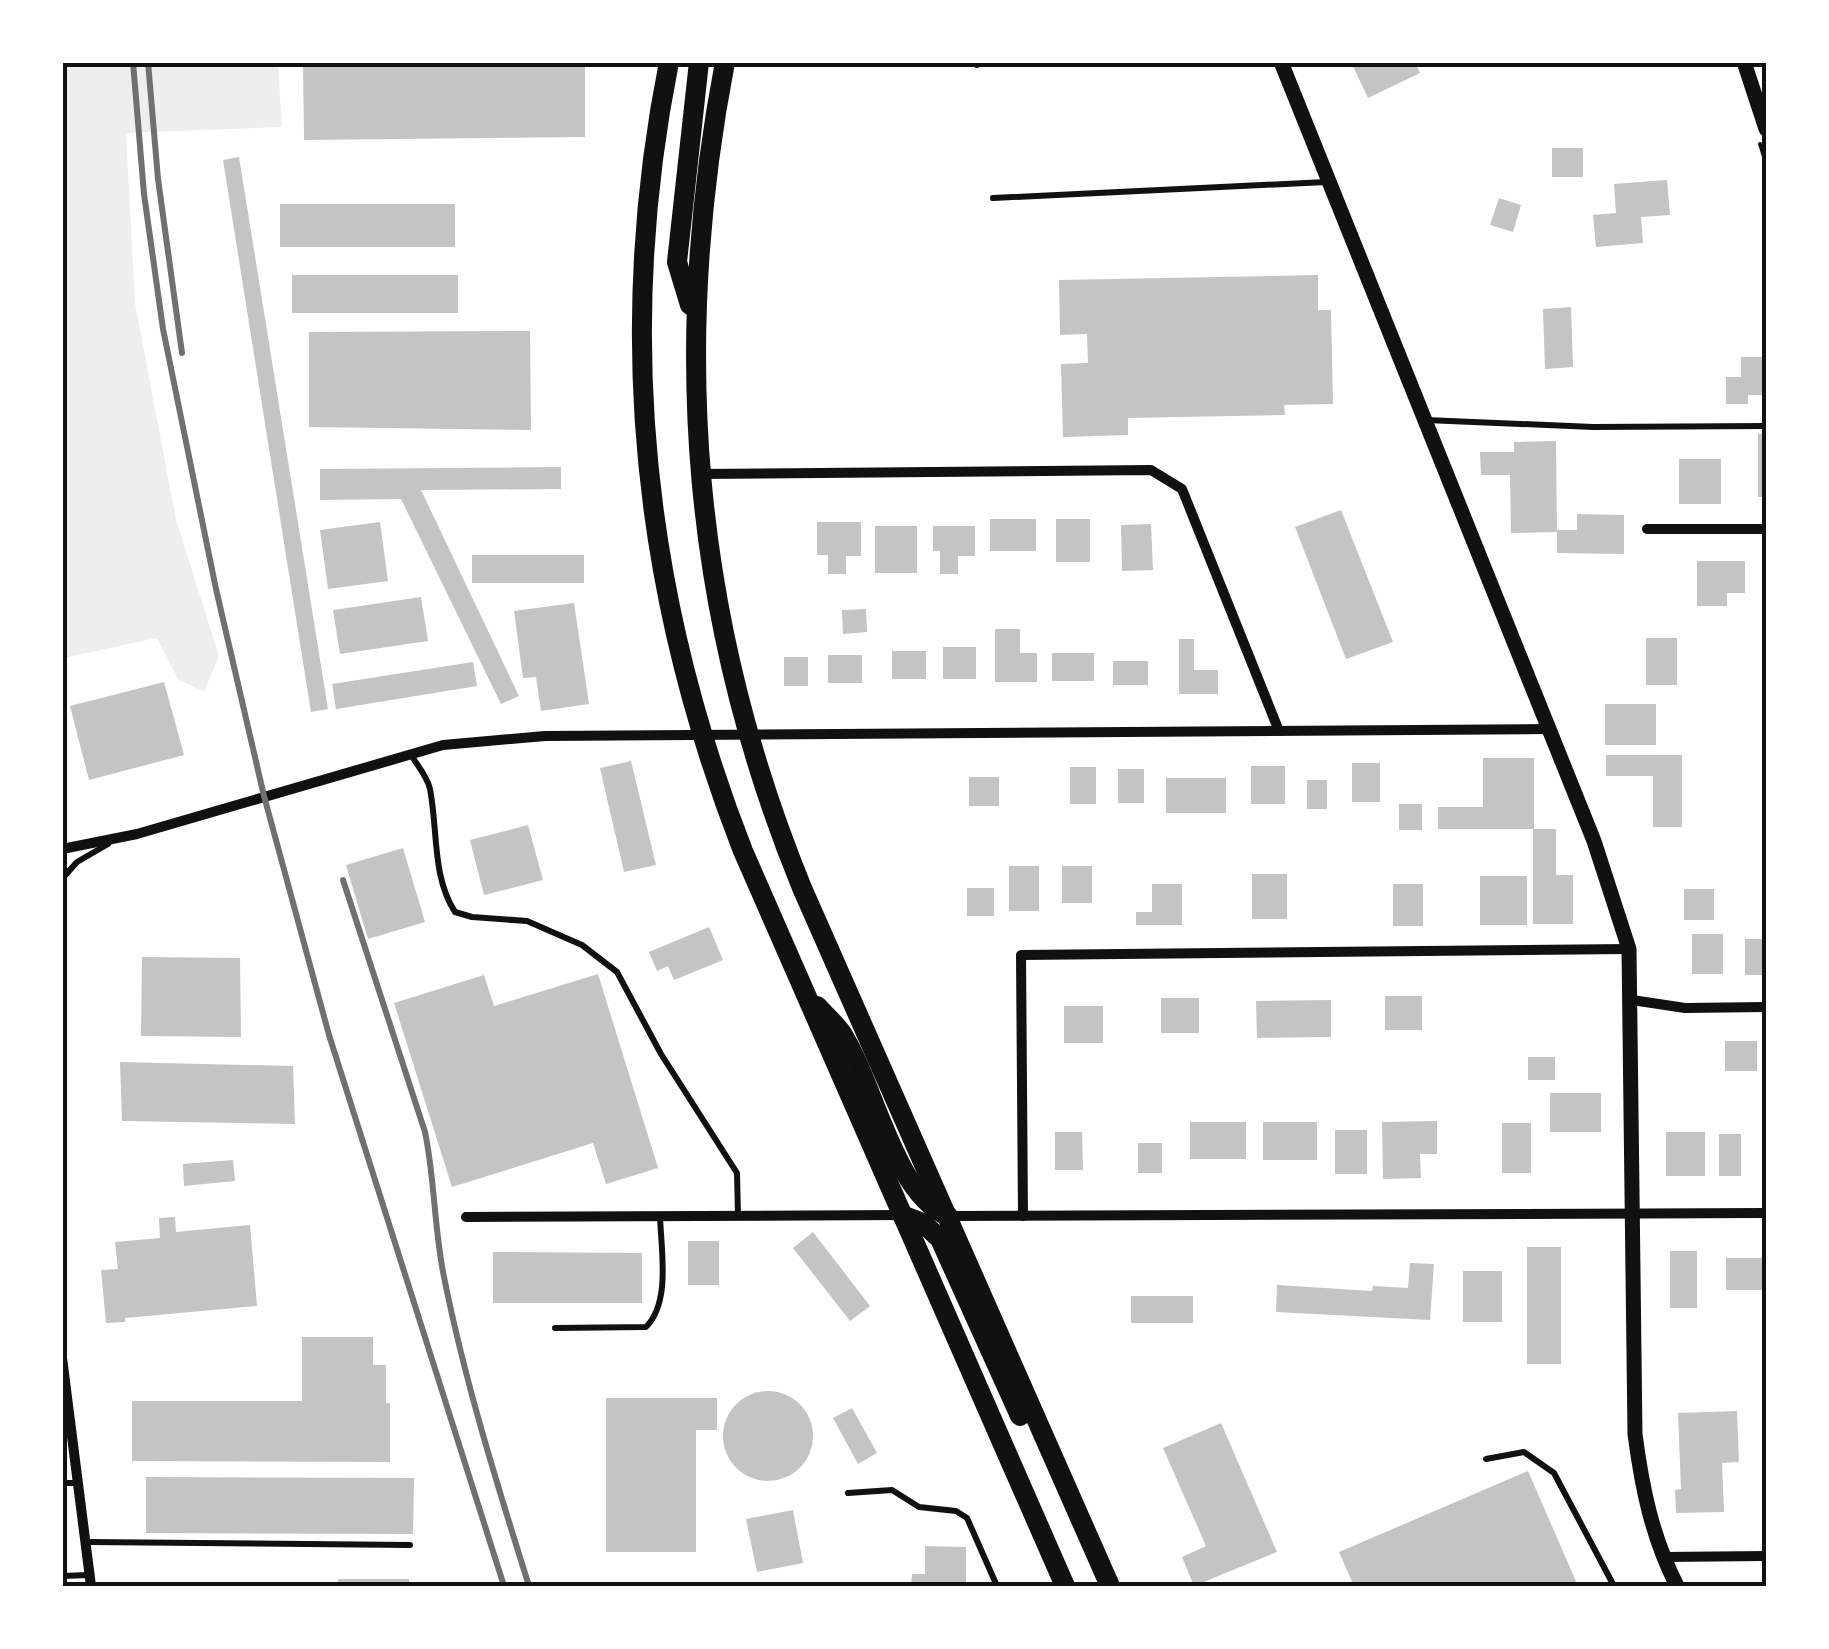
<svg xmlns="http://www.w3.org/2000/svg" width="1829" height="1649" font-family="Poppins,sans-serif">
<style>
.green{fill:#eee}
.building{fill:#c4c4c4}
.lines{fill:none;stroke-linecap:round;stroke-linejoin:round}
.path{stroke:#111;stroke-width:4}
.service{stroke:#111;stroke-width:6}
.minor{stroke:#111;stroke-width:10}
.tertiary{stroke:#111;stroke-width:15}
.primary{stroke:#111;stroke-width:20}
.rail{stroke:#707070;stroke-width:6}
.neatline{fill:none;stroke:#111;stroke-width:4}
</style>
<rect width="100%" height="100%" fill="#fff"/>
<polygon class="green" points="62,63 278,63 282,127 126,133 135,303 176,520 219,656 204,692 178,679 157,638 63,658"/>
<g class="building">
<polygon points="303,62 585,62 585,137 304,140"/>
<polygon points="1351,62 1415,62 1420,73 1368,98"/>
<rect x="1552" y="148" width="31" height="29"/>
<polygon points="239,157 328,709 311,712 223,160"/>
<polygon points="1667,180 1670,215 1641,217 1643,243 1596,247 1593,215 1616,213 1614,184"/>
<polygon points="1499,198 1521,205 1513,232 1490,225"/>
<rect x="280" y="204" width="175" height="43"/>
<rect x="292" y="275" width="166" height="38"/>
<polygon points="1318,275 1318,310 1331,310 1333,404 1284,405 1285,415 1128,418 1128,435 1063,437 1061,364 1088,363 1087,334 1060,335 1059,280"/>
<polygon points="1571,307 1573,367 1545,369 1543,309"/>
<polygon points="530,331 531,430 309,427 309,332"/>
<polygon points="1741,357 1766,357 1766,395 1748,395 1748,404 1726,404 1726,377 1741,377"/>
<rect x="1758" y="434" width="8" height="63"/>
<polygon points="1556,441 1557,532 1511,533 1510,475 1481,475 1480,452 1514,452 1514,442"/>
<rect x="1679" y="459" width="42" height="45"/>
<polygon points="561,467 561,489 421,490 519,696 501,704 401,499 320,500 320,469"/>
<polygon points="1341,510 1393,642 1346,659 1295,527"/>
<polygon points="1577,514 1624,515 1624,554 1557,553 1557,530 1577,530"/>
<rect x="990" y="519" width="46" height="32"/>
<rect x="1056" y="519" width="34" height="43"/>
<polygon points="380,522 388,581 328,589 320,530"/>
<polygon points="817,522 861,522 861,556 846,556 846,574 828,574 828,555 817,555"/>
<polygon points="1151,524 1153,570 1122,571 1121,525"/>
<rect x="875" y="526" width="42" height="47"/>
<polygon points="933,526 975,526 975,556 958,556 958,574 940,574 940,551 933,551"/>
<rect x="472" y="555" width="112" height="28"/>
<polygon points="1697,561 1745,561 1745,593 1727,593 1727,606 1697,606"/>
<polygon points="421,597 428,641 340,654 333,610"/>
<polygon points="574,603 589,704 541,711 536,677 523,678 514,611"/>
<polygon points="866,609 867,632 843,634 842,610"/>
<polygon points="995,629 1020,629 1020,653 1037,653 1037,682 995,682"/>
<rect x="1646" y="638" width="31" height="47"/>
<polygon points="1179,639 1194,639 1194,670 1218,670 1218,694 1179,694"/>
<rect x="943" y="647" width="33" height="32"/>
<rect x="892" y="651" width="34" height="28"/>
<rect x="1052" y="653" width="42" height="28"/>
<rect x="828" y="655" width="34" height="28"/>
<rect x="784" y="657" width="24" height="29"/>
<rect x="1113" y="661" width="35" height="24"/>
<polygon points="473,662 477,686 336,709 332,684"/>
<polygon points="164,682 184,755 89,780 70,706"/>
<rect x="1605" y="704" width="51" height="41"/>
<polygon points="1606,755 1682,755 1682,827 1653,827 1653,776 1606,776"/>
<polygon points="1483,758 1534,758 1534,829 1556,829 1556,875 1573,875 1573,924 1533,924 1533,829 1438,829 1438,807 1483,807"/>
<polygon points="631,761 656,865 624,872 600,768"/>
<rect x="1352" y="763" width="28" height="39"/>
<rect x="1251" y="766" width="34" height="38"/>
<rect x="1070" y="767" width="26" height="37"/>
<rect x="1118" y="769" width="26" height="34"/>
<rect x="969" y="777" width="30" height="29"/>
<rect x="1166" y="778" width="60" height="35"/>
<rect x="1307" y="780" width="20" height="29"/>
<rect x="1399" y="804" width="23" height="26"/>
<polygon points="528,825 543,880 484,895 470,840"/>
<polygon points="403,848 425,922 368,939 346,865"/>
<rect x="1009" y="866" width="30" height="45"/>
<rect x="1062" y="866" width="30" height="37"/>
<rect x="1252" y="874" width="35" height="45"/>
<rect x="1480" y="876" width="47" height="49"/>
<polygon points="1152,884 1182,884 1182,925 1136,925 1136,912 1152,912"/>
<rect x="1393" y="884" width="30" height="42"/>
<rect x="967" y="888" width="27" height="28"/>
<rect x="1684" y="889" width="30" height="31"/>
<polygon points="709,927 723,960 674,980 668,966 657,971 649,952"/>
<rect x="1692" y="934" width="31" height="40"/>
<rect x="1745" y="939" width="21" height="36"/>
<polygon points="142,957 240,958 241,1037 141,1036"/>
<polygon points="598,974 658,1168 606,1184 593,1143 452,1187 394,1003 484,975 494,1006"/>
<rect x="1385" y="996" width="37" height="34"/>
<rect x="1161" y="998" width="38" height="35"/>
<polygon points="1331,1000 1331,1037 1257,1038 1256,1001"/>
<rect x="1064" y="1006" width="39" height="37"/>
<rect x="1725" y="1041" width="32" height="30"/>
<rect x="1528" y="1057" width="27" height="23"/>
<polygon points="120,1062 293,1066 295,1124 122,1121"/>
<rect x="1550" y="1093" width="51" height="39"/>
<polygon points="1437,1121 1437,1154 1420,1154 1421,1178 1383,1179 1382,1122"/>
<rect x="1190" y="1122" width="56" height="37"/>
<rect x="1263" y="1122" width="54" height="38"/>
<rect x="1502" y="1123" width="29" height="50"/>
<rect x="1335" y="1130" width="32" height="44"/>
<polygon points="1055,1132 1082,1132 1083,1170 1055,1170"/>
<rect x="1666" y="1132" width="39" height="44"/>
<rect x="1719" y="1134" width="22" height="42"/>
<rect x="1138" y="1143" width="24" height="30"/>
<polygon points="233,1160 235,1181 184,1186 183,1164"/>
<polygon points="175,1217 176,1232 250,1225 257,1306 125,1318 125,1322 106,1323 101,1270 118,1269 115,1242 160,1238 159,1218"/>
<polygon points="813,1232 870,1306 850,1321 793,1248"/>
<rect x="688" y="1241" width="31" height="44"/>
<rect x="1527" y="1247" width="34" height="117"/>
<rect x="1670" y="1251" width="27" height="57"/>
<polygon points="493,1252 642,1253 642,1303 493,1303"/>
<rect x="1726" y="1258" width="40" height="32"/>
<polygon points="1410,1263 1434,1264 1430,1320 1276,1312 1277,1285 1372,1291 1373,1286 1408,1288"/>
<rect x="1463" y="1271" width="39" height="51"/>
<rect x="1131" y="1296" width="62" height="27"/>
<polygon points="302,1337 373,1337 373,1365 386,1365 386,1403 390,1403 390,1462 132,1461 132,1401 302,1401"/>
<circle cx="768" cy="1436" r="45"/>
<polygon points="606,1398 717,1398 717,1430 696,1430 696,1552 606,1552"/>
<polygon points="852,1408 877,1453 858,1464 833,1418"/>
<polygon points="1737,1411 1739,1462 1722,1463 1724,1512 1676,1513 1675,1490 1681,1489 1678,1413"/>
<polygon points="1221,1423 1277,1552 1194,1586 1182,1557 1206,1546 1163,1448"/>
<polygon points="1528,1471 1578,1586 1354,1586 1339,1552"/>
<polygon points="146,1477 414,1478 413,1534 146,1533"/>
<polygon points="793,1510 803,1563 757,1572 746,1519"/>
<polygon points="925,1546 966,1547 966,1586 911,1586 912,1574 925,1574"/>
<rect x="338" y="1579" width="71" height="7"/>
</g>
<g class="lines">
<polyline class="path" points="1760,144 1766,163"/>
<g class="service">
<polyline points="977,62 977,65"/>
<polyline points="993,198 1326,182"/>
<polyline points="1426,420 1593,427 1766,426"/>
<path d="M411,755C418,766 428,778 430,789C438,830 432,877 455,912L472,917L527,921L582,945L617,972L661,1054L737,1173L738,1216"/>
<polyline points="62,879 77,862 108,844"/>
<path d="M555,1328L646,1327C671,1302 661,1250 660,1216"/>
<polyline points="1486,1459 1524,1452 1554,1473 1614,1586"/>
<polyline points="62,1483 78,1483"/>
<polyline points="848,1493 892,1490 919,1507 956,1511 967,1518 997,1586"/>
<polyline points="86,1542 410,1545"/>
<polyline points="62,1576 89,1575"/>
</g>
<g class="minor">
<polyline points="699,474 1151,470 1182,489 1279,731"/>
<polyline points="1647,529 1766,529"/>
<polyline points="62,849 137,834 443,745 545,736 1549,729"/>
<polyline points="1632,1000 1685,1008 1766,1007"/>
<polyline points="949,1216 1766,1213"/>
<polyline points="1023,1216 1021,955 1629,949"/>
<polyline points="466,1217 901,1215"/>
<polyline points="62,1358 91,1586"/>
<polyline points="1663,1557 1766,1556"/>
</g>
<g class="tertiary">
<path d="M1281,62L1594,841L1629,949L1635,1434C1642,1488 1652,1537 1677,1586"/>
<polyline points="1744,62 1766,129"/>
</g>
<g class="primary">
<path d="M669,62C615,332 643,596 743,851L1065,1586"/>
<path d="M725,62C670,348 692,619 802,888L1110,1586"/>
<polyline points="690,305 677,262 699,62"/>
<path d="M817,1006C825,1015 837,1025 843,1035C874,1084 894,1194 948,1216"/>
<polyline points="902,1215 923,1223 940,1239 1020,1416"/>
</g>
<g class="rail">
<polyline points="133,62 144,194 163,329 216,589 264,796 329,1035 504,1586"/>
<polyline points="148,62 158,179 182,353"/>
<path d="M343,880L425,1132C435,1180 434,1229 444,1277C465,1382 497,1484 529,1586"/>
</g>
</g>
<rect width="1829" height="1649" fill="none" stroke="#ffffff" stroke-width="130"/>
<rect x="65" y="65" width="1699" height="1519" class="neatline"/>
</svg>
